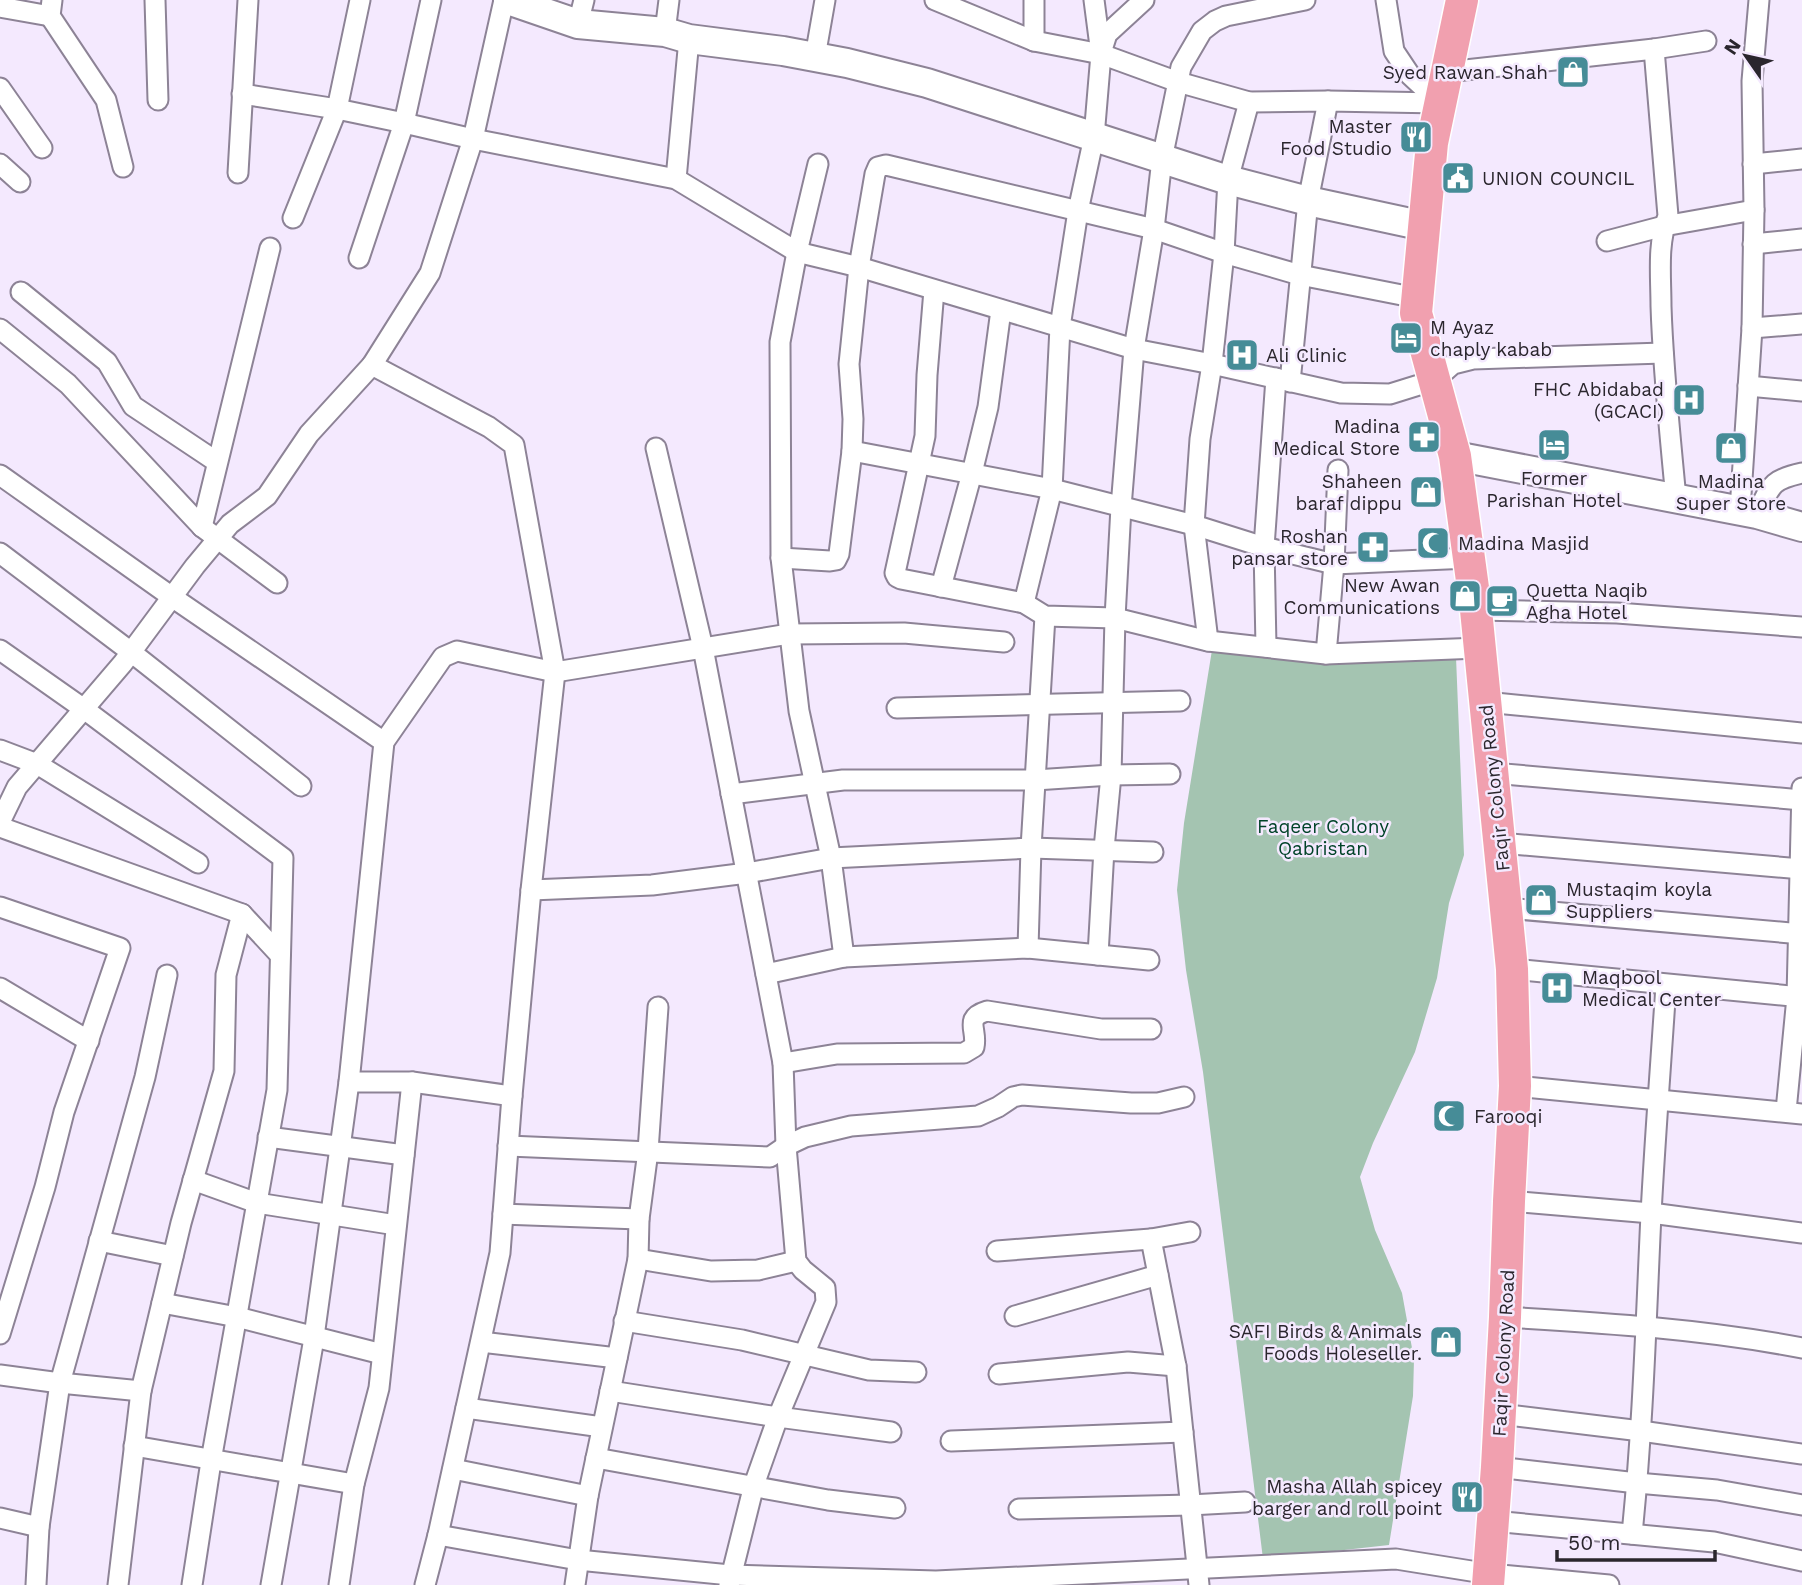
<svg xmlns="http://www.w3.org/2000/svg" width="1802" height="1585" font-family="'Work Sans',sans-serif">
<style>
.green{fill:#a4c4b1}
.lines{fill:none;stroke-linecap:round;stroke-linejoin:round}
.street-casing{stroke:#8d8396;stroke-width:23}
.secondary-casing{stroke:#8d8396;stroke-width:32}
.primary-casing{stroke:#fff;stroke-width:35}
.street{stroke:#fff;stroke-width:19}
.secondary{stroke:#fff;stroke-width:28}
.primary{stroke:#f1a0af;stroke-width:32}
.labels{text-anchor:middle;stroke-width:5;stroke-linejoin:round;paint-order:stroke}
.poi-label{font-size:19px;fill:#2a262d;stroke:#f4e9fe;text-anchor:end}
.street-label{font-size:19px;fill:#2a262d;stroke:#f4e9fe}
.park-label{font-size:19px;fill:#004328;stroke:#f4e9fe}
</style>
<rect width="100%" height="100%" fill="#f4e9fe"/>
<polygon class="green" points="1212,650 1456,657 1464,855 1449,903 1437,978 1415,1052 1373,1143 1360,1177 1375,1230 1402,1293 1414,1359 1413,1396 1389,1545 1263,1559 1203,1072 1186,970 1177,890 1184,823"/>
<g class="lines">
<defs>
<g id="street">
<polyline points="52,0 50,16 106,100 123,167"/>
<polyline points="155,0 158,100"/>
<polyline points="935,0 1034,41 1101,54 1178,82 1249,102 1328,101 1440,103"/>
<polyline points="1034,0 1034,41"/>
<polyline points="1386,0 1394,51 1410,75 1440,103"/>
<polyline points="0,7 50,16"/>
<polyline points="578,24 584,0"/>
<polyline points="665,32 669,0"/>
<path d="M1654,49L1668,216C1657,244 1661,276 1661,306C1663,370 1670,434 1676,499"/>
<polyline points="1101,53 1107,34 1144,0"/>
<polyline points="815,57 825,0"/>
<polyline points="1447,72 1654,49 1706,41"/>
<polyline points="0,88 42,148"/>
<polyline points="242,94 337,109 404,123 473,139 676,179 797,252 859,267 1134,349 1212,364 1341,393 1390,394 1435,380 1453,364 1473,359 1663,353"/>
<polyline points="0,164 20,182"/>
<polyline points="818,164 797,252 780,342 781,558 799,711 831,858 844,957"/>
<polyline points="1753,164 1802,159"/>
<polyline points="238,173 248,0"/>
<polyline points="676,179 689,39"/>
<polyline points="293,218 337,109 360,0"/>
<polyline points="1607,241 1664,226 1754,210"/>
<polyline points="1753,244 1802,239"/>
<polyline points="359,258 404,123 431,0"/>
<polyline points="934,290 927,375 925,436 895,573 897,577 901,579 1024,603 1045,616 1115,618 1208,641 1326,654 1479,648"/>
<polyline points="21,292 107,362 133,406 217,462"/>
<polyline points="1752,328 1802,324"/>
<polyline points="0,329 68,384 202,527 277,583"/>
<polyline points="372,365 430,273 473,139 504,0"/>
<polyline points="1290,382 1308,201 1328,101"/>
<polyline points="1748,386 1802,391"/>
<polyline points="656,448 703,648 783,1063 786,1146 796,1261 803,1270 825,1288 826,1302 778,1417 754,1485 729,1585"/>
<polyline points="852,451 1052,489 1194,525 1264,547 1334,564 1469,558"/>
<polyline points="0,475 172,597 384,742"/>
<polyline points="1740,510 1752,328 1754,210 1752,81 1759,0"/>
<path d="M1757,514C1771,486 1770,480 1802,473"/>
<polyline points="202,527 270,248"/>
<polyline points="0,553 131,652 301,786"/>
<polyline points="781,558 830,561 836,560 839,554 852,451 853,419 849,364 859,267 875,174 878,167 886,165 1154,229 1224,253 1300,275 1417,298"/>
<polyline points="941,587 972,473 988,407 1001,310"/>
<polyline points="1024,603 1052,489 1060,327 1078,211 1094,137 1101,54 1094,0"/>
<polyline points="1476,610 1617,613 1802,627"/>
<polyline points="1208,641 1194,525 1200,439 1212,364 1224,253 1228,180 1249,102"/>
<polyline points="1266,647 1264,547 1276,378"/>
<polyline points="0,650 84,709 283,858 277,1090 212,1455 192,1585"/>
<polyline points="1326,654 1334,564 1338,470"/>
<polyline points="1485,702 1802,733"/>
<polyline points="897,708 1180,701"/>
<polyline points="0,750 37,764 198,863"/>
<polyline points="1493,773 1802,800"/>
<polyline points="731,794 843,780 1035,780 1111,775 1170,774"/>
<polyline points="0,822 17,787 123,663 195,566 230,524 267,496 309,434 372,365 489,427 514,445 555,672 531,890 512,1096 500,1253 438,1535 425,1585"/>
<polyline points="0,827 242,914 280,955"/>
<polyline points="1500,843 1802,869"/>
<polyline points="531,890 652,885 747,873 831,858 1031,848 1153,852"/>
<polyline points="0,907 120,948 64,1112 45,1187 0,1334"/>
<polyline points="1506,908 1802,934"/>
<polyline points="1028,948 1031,848 1045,616"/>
<polyline points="1098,955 1104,849 1111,775 1115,618 1121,507 1134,349 1154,229 1162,159 1181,67 1202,31 1215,21 1226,16 1305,0"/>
<polyline points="1512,969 1802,997"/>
<polyline points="766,974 844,957 1028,948 1149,960"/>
<polyline points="0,988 89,1041"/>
<path d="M783,1063L837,1054L964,1053L974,1047C978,1030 963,1018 987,1011L1101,1029H1151"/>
<polyline points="349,1082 412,1082 512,1096"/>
<polyline points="1515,1086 1802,1114"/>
<polyline points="1786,1111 1797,997 1802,788"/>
<polyline points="268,1137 404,1155"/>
<polyline points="508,1146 770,1157 786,1146 805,1137 851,1126 978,1116 998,1107 1013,1097 1022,1095 1131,1103 1158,1103 1184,1097"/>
<polyline points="193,1180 257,1203 396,1225"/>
<polyline points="1509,1201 1651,1213 1802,1233"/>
<polyline points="503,1214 639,1219"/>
<polyline points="1151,1239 1176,1366 1199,1585"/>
<polyline points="99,1241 173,1256"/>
<polyline points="997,1251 1151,1239 1190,1232"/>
<polyline points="638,1259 711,1271 758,1270 796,1261"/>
<polyline points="162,1303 237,1317 382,1354"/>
<polyline points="1015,1316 1158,1275"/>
<path d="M1505,1317C1605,1323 1704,1329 1802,1348"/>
<polyline points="624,1321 742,1340 869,1370 916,1372"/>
<polyline points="481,1342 617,1358"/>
<polyline points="999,1374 1128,1362 1176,1366"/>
<polyline points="0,1375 60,1383 141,1391"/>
<polyline points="610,1391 778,1417 891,1432"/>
<polyline points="466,1408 602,1427"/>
<polyline points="1500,1414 1641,1431 1802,1454"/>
<polyline points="951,1441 1183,1432"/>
<polyline points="134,1446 354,1484"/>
<polyline points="596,1458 828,1500 895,1508"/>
<polyline points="1497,1467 1637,1483 1717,1490 1802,1505"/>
<polyline points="453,1469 588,1496"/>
<polyline points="1019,1509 1190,1505 1245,1502"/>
<polyline points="0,1518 39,1527"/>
<polyline points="1493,1521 1714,1542 1802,1561"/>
<path d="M1632,1534C1643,1427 1646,1321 1651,1214C1655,1138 1661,1061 1666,985"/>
<polyline points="438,1535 578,1560 730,1575 936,1581 1396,1559 1490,1574 1609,1585"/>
<polyline points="36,1585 39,1527 60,1383 145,1077 167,975"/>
<polyline points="118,1585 141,1391 181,1223 224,1071 226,975 242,914"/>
<polyline points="271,1585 313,1344 349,1082 384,742 443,657 457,651 555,672 789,634 904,633 1004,642"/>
<polyline points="339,1585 354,1484 379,1388 412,1082"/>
<polyline points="575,1585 588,1496 638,1259 639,1219 648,1151 658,1007"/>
</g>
<g id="secondary">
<polyline points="508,0 578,24 665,32 689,39 783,51 847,63 927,83 1228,180 1308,201 1424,226"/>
<polyline points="1455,456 1757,514 1802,527"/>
</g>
<polyline id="primary" points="1462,0 1432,143 1416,313 1455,456 1476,610 1512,969 1515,1086 1509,1201 1505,1317 1497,1467 1488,1585"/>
</defs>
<use href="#street" class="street-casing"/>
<use href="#secondary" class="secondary-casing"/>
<use href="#primary" class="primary-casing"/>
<use href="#street" class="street"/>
<use href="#secondary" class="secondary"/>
<use href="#primary" class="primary"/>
</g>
<defs>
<symbol id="shop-square" viewBox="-11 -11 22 22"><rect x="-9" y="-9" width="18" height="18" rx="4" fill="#468c97" stroke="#f4e9fe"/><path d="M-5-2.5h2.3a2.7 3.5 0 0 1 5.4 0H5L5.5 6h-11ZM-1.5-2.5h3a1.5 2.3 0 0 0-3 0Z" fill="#fff"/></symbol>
<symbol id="restaurant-square" viewBox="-11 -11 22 22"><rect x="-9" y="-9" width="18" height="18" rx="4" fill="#468c97" stroke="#f4e9fe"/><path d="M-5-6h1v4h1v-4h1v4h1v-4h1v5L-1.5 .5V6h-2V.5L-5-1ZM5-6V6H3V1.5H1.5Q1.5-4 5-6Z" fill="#fff"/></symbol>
<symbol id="civic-square" viewBox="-11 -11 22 22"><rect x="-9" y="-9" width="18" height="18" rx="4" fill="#468c97" stroke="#f4e9fe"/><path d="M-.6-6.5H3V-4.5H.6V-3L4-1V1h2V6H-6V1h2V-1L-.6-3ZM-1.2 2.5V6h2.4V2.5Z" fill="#fff"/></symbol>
<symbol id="hotel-square" viewBox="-11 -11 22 22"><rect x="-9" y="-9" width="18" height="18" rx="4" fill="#468c97" stroke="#f4e9fe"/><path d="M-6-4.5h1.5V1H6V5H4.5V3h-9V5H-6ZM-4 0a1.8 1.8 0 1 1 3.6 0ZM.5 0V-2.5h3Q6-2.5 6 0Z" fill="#fff"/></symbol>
<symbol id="hospital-square" viewBox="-11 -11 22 22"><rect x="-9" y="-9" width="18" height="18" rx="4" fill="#468c97" stroke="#f4e9fe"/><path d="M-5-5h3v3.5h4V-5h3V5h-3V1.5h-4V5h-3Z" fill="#fff"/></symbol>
<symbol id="pharmacy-square" viewBox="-11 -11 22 22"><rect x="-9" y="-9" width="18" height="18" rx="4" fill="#468c97" stroke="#f4e9fe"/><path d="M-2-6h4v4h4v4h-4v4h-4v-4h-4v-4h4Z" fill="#fff"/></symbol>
<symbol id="mosque-square" viewBox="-11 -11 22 22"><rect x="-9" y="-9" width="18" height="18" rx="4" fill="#468c97" stroke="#f4e9fe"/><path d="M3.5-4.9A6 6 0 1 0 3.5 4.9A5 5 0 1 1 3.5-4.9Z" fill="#fff"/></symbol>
<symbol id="cafe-square" viewBox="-11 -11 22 22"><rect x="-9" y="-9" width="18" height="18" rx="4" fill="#468c97" stroke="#f4e9fe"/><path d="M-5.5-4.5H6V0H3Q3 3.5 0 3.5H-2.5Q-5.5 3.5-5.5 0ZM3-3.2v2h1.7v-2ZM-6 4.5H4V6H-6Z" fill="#fff"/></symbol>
</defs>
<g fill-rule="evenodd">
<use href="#shop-square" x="1554" y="53" width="38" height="38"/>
<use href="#restaurant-square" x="1397" y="118" width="38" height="38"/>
<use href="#civic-square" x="1439" y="159" width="38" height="38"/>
<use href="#hotel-square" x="1387" y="319" width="38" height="38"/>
<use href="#hospital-square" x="1223" y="336" width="38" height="38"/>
<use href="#hospital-square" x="1670" y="381" width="38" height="38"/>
<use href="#pharmacy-square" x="1405" y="418" width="38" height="38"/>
<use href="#hotel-square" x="1535" y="426" width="38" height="38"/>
<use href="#shop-square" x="1712" y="429" width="38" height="38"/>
<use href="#shop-square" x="1407" y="473" width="38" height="38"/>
<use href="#mosque-square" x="1414" y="524" width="38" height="38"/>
<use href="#pharmacy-square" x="1354" y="528" width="38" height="38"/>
<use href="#shop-square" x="1446" y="577" width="38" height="38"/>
<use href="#cafe-square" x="1483" y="582" width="38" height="38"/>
<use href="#shop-square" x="1522" y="881" width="38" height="38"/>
<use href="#hospital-square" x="1538" y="969" width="38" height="38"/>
<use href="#mosque-square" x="1430" y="1097" width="38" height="38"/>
<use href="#shop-square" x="1427" y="1323" width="38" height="38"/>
<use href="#restaurant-square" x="1448" y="1478" width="38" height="38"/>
</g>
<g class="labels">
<g class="poi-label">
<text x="1548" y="79">Syed Rawan Shah</text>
<text x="1392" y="133">Master<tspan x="1392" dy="22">Food Studio</tspan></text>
<text x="1482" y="185" text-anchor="start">UNION COUNCIL</text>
<text x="1430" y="334" text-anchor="start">M Ayaz<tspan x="1430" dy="22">chaply kabab</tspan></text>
<text x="1266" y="362" text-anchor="start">Ali Clinic</text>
<text x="1664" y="396">FHC Abidabad<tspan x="1664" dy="22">(GCACI)</tspan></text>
<text x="1400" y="433">Madina<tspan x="1400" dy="22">Medical Store</tspan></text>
<text x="1554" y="485" text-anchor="middle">Former<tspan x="1554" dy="22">Parishan Hotel</tspan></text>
<text x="1402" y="488">Shaheen<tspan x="1402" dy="22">baraf dippu</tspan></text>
<text x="1731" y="488" text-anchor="middle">Madina<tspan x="1731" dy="22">Super Store</tspan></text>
<text x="1348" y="543">Roshan<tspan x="1348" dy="22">pansar store</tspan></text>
<text x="1458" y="550" text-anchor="start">Madina Masjid</text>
<text x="1440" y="592">New Awan<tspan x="1440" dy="22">Communications</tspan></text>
<text x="1526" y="597" text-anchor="start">Quetta Naqib<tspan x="1526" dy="22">Agha Hotel</tspan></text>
<text x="1566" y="896" text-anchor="start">Mustaqim koyla<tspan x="1566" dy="22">Suppliers</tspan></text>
<text x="1582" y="984" text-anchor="start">Maqbool<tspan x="1582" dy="22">Medical Center</tspan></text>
<text x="1474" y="1123" text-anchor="start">Farooqi</text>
<text x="1422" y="1338">SAFI Birds &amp; Animals<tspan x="1422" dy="22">Foods Holeseller.</tspan></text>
<text x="1442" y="1493">Masha Allah spicey<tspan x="1442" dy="22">barger and roll point</tspan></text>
</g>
<g class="street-label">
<text transform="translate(1494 788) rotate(-96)" y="7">Faqir Colony Road</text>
<text transform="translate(1503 1353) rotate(-87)" y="7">Faqir Colony Road</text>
</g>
<g class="park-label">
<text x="1323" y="833">Faqeer Colony<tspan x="1323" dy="22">Qabristan</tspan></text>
</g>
</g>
<g transform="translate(1746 56) rotate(304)" stroke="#f4e9fe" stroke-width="5" paint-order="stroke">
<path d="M0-5L12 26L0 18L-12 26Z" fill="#2a262d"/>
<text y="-10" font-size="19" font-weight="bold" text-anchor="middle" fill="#2a262d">N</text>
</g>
<path d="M1557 1550v10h158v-10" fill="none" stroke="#2a262d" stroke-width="3.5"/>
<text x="1568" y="1550" font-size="21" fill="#2a262d" stroke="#f4e9fe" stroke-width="5" paint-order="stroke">50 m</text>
</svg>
